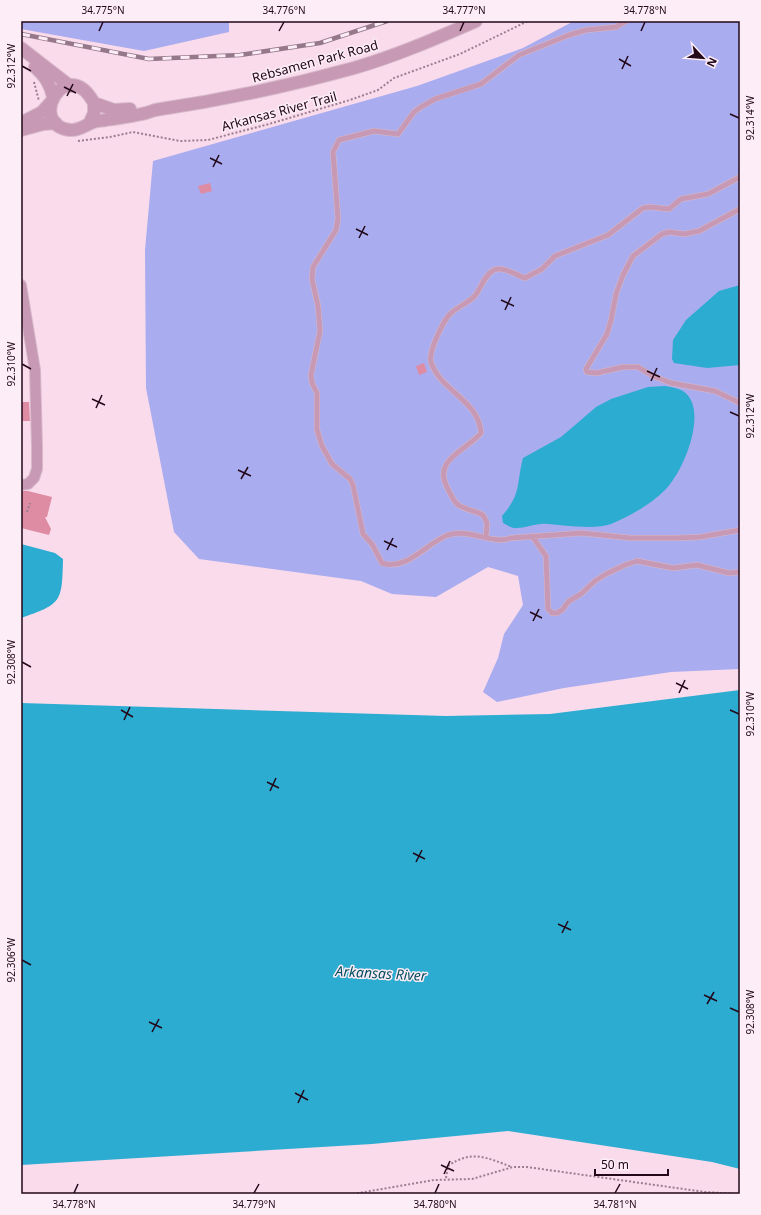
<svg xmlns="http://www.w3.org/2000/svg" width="761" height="1215" font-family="'Noto Sans',sans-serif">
<rect width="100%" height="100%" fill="#f9dbec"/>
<path fill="#a9acee" d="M21,21H229V32L144,51L21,29Z
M574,21H740V669L671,672L564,688L497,702L483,692L498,658L504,634L523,605L518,576L488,567L436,597L392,594L361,581L199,559L174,532L146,388L145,250L153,161L417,86L523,48Z"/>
<path fill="#2cacd1" d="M740,285V365L707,368L674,363L672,359L673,340L686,320L719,291Z
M665,386C671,387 677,388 683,391C710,409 683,473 665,490C650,505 630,516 611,524C595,530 564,525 547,524C536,523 528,528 517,528C513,529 507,525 503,523L502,516C522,493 516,485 523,458L561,437L596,407L611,399L648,387Z
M21,544L55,553L63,559C62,602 62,604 21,618Z
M740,690V1169L712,1162L508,1131L372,1144L21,1165V703L446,716L550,714Z"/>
<path fill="#dd8ca3" d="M210,183L212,191L201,194L198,186Z
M424,363L427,372L419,375L416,366Z
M21,402H29L30,421H21Z
M21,491H28L52,497L47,517H45L51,529L49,535L21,528Z"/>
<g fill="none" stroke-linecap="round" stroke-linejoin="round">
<g stroke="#d7b9ca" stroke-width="6">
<path id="service" d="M626,21L616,27L586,30L569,35L519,55L481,84L435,99L421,107L414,112L398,134L374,131L339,140L333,152L338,219L336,230L313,267L312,279L318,306L320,331L311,375L312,383L317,393V430L322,446L332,464L350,479L353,485L363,534L372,544L382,563C408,571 426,543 448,535C471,528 491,545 511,538L582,533L631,538H677L700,537L740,530
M740,209L699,231L684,234L669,232L662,234L633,256L623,275L616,294L611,320L607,334L586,369L587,372L597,373L623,367H638L653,376L671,383L715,391L740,403
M486,536L487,523L483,515C475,510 464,510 457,504C452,499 449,491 446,485C434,459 468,449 481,433C479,400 440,391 431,362C428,352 444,319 451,313C458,307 467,303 474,297C481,289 484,275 494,270C503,266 516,275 525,278L542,269L555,256L608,235L643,208L650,207L669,209L681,199L708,194L740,177
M532,536L546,556L548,609L552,613H557L562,610L569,601L581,594L595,581L606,574L625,565L637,561L673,568L697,565L729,573L740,572"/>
</g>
<g stroke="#d7b9ca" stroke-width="12">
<path id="minor" d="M21,285L35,370L37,447V469L34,478L28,484L21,485"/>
</g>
<g stroke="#d7b9ca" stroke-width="14">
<path id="tertiary" d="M21,48L70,86
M35,67C45,76 50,84 53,97
M94,103L114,110L130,109
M90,122L94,113V103C66,52 26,125 70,130C81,131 88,122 98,121C117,118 137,117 155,110C222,100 289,86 354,68C396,56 437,38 476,21
M21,123L42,112L51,102
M21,130L43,124L56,123"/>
</g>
<path stroke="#9a7e8f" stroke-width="2" stroke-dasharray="2 2" stroke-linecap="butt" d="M34,82L39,101
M78,141L110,137L133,132L180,141L208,140L269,124L350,100L378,90L394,78L460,54L528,21
M27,512L30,503
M446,1178L448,1166C472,1149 487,1158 512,1167
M353,1194L434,1180L472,1179L513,1167H527L705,1192L740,1194"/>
<use href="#service" stroke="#c799b5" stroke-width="5"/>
<use href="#minor" stroke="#c799b5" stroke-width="10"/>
<use href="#tertiary" stroke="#c799b5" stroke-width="12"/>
<g stroke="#95798a" stroke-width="4.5">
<path id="rail" d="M21,34L149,59L240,55L320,43L387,21"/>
</g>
<use href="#rail" stroke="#fcedf6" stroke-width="3" stroke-dasharray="9" stroke-linecap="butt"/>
</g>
<path fill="none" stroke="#220819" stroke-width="1.5" d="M99,31L103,22M279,31L284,22M460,31L464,22M641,31L645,22M619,59L631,66M22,66L31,71M622,69L628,56M64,87L76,93M67,96L73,84M730,114L739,118M210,158L222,164M213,167L219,155M356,229L368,235M359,238L365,226M501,300L514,306M505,310L511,297M22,364L31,369M647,371L660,377M651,381L657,368M92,399L105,405M96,408L102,395M730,412L739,416M238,470L251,476M241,479L248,467M384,541L397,547M387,550L393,538M530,612L542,618M533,621L539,609M22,662L31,667M676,683L688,689M679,693L685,680M121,710L133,717M730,710L739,714M124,720L130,707M267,782L279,788M270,791L276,778M413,853L425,859M416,862L422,850M558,924L571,930M562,933L568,921M22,960L31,965M704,995L717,1001M707,1004L714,992M730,1008L739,1012M149,1022L162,1028M152,1032L159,1019M295,1093L308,1100M298,1103L304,1090M441,1165L454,1171M444,1174L450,1161M74,1193L78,1184M254,1193L259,1184M435,1193L439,1184M615,1193L620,1184"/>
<g text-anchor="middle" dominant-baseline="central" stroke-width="3" stroke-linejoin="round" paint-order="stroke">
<g font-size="13" fill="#220819" stroke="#fcedf6">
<text transform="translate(315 61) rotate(-15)">Rebsamen Park Road</text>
<text transform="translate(279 111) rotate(-15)">Arkansas River Trail</text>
</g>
<g font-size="14" font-style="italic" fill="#044e61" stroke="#fcedf6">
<text transform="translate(381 973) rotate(3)">Arkansas River</text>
</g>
</g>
<rect width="761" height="1215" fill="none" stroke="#fcedf6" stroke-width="44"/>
<g transform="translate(703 58) rotate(116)" stroke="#fcedf6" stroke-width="3" paint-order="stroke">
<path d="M0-3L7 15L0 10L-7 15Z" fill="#220819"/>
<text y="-6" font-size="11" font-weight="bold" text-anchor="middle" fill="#220819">N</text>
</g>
<path d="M595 1169v6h73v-6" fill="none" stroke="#220819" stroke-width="2"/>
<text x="601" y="1169" font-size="12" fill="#220819" stroke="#fcedf6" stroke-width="3" paint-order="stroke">50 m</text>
<rect x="22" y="22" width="717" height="1171" fill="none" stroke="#220819" stroke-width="1.5"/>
<g font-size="10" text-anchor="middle" fill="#220819">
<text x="103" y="14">34.775°N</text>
<text x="284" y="14">34.776°N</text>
<text x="464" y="14">34.777°N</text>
<text x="645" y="14">34.778°N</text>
<text transform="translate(11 66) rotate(-90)" y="4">92.312°W</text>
<text transform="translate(750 118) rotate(-90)" y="4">92.314°W</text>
<text transform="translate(11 364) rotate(-90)" y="4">92.310°W</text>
<text transform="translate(750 416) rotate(-90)" y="4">92.312°W</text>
<text transform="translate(11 662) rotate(-90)" y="4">92.308°W</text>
<text transform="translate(750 714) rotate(-90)" y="4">92.310°W</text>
<text transform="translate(11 960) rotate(-90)" y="4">92.306°W</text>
<text transform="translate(750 1012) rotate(-90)" y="4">92.308°W</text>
<text x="74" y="1208">34.778°N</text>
<text x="254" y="1208">34.779°N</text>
<text x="435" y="1208">34.780°N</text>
<text x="615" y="1208">34.781°N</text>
</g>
</svg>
